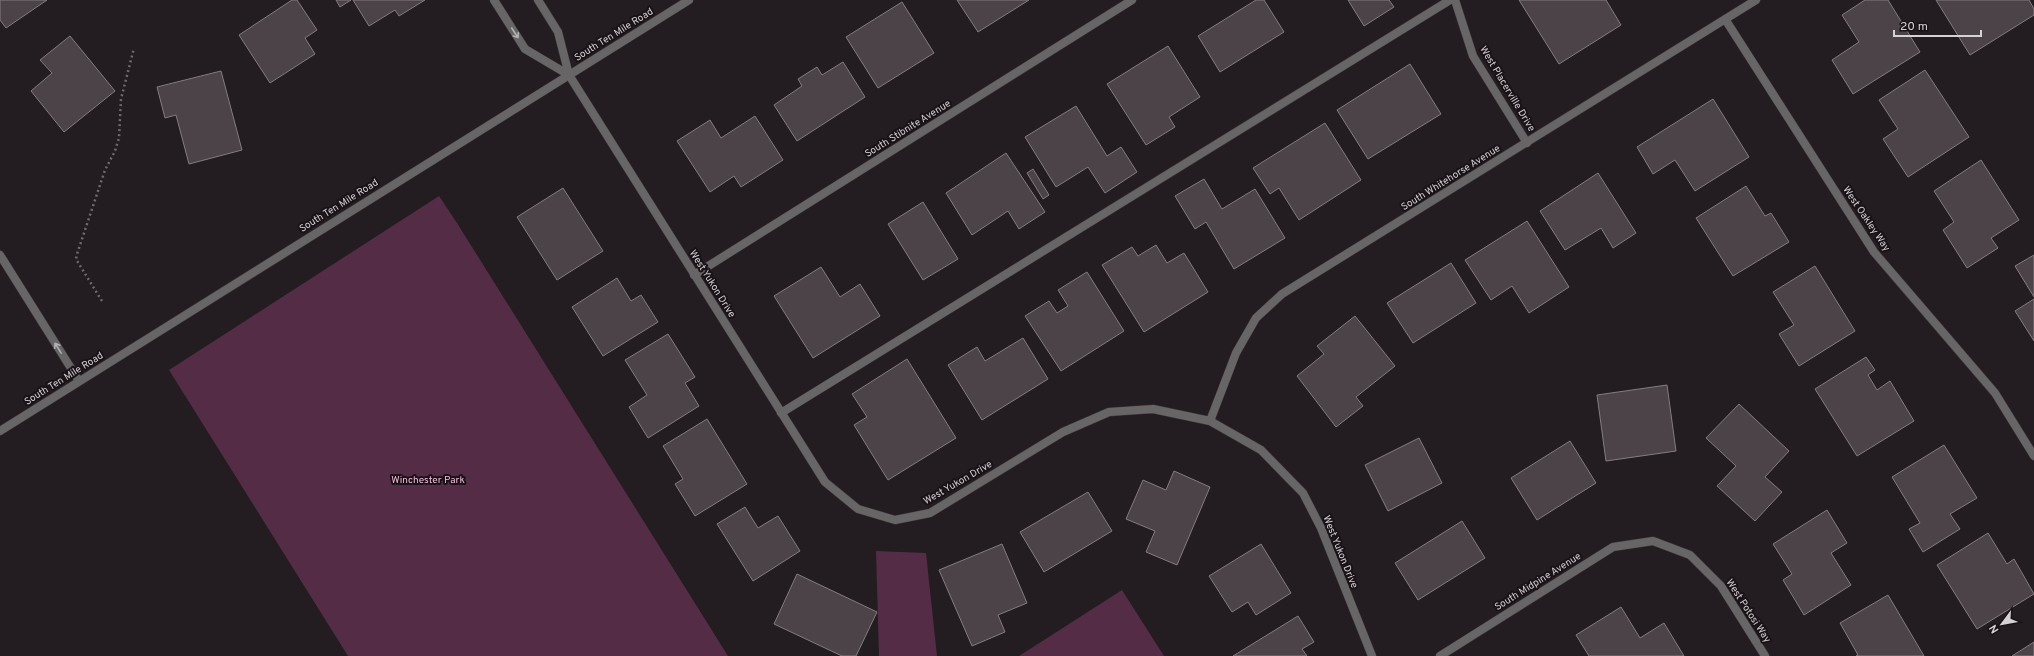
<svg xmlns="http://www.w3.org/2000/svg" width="2034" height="656" font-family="Overpass,sans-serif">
<rect width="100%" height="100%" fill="#231c20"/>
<path fill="#552c46" d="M439,196L457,223L728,656H348L169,370Z
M876,551L926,553L937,656H879Z
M1122,590L1164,656H1019Z"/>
<path fill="#4b4347" stroke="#857c81" d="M0,0H47L6,28L0,20Z
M292,0H297L317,30L305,38L315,54L270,83L239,35Z
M336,0H351L340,7Z
M353,0H425L399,16L395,10L369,26Z
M957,0H1029L978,32Z
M1256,0H1264L1284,32L1220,72L1198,36Z
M1348,0H1389L1394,7L1364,26Z
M1519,0H1606L1621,25L1559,64Z
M1865,0H1888L1920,52L1853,94L1832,60L1859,42L1842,15Z
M1936,0H2029L2034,9V15L1970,55Z
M902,2L934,53L878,88L846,37Z
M70,36L115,91L64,132L31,91L52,73L40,60Z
M1168,46L1200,97L1169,117L1175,127L1146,145L1107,84Z
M843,62L865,97L797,141L774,105L802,86L798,79L817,67L822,75Z
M1410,64L1441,114L1368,159L1337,110Z
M1925,70L1969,137L1908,177L1883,139L1898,129L1879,100Z
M221,71L242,150L189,164L176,115L165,118L157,87Z
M1713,99L1749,157L1695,191L1675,160L1653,174L1637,147Z
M1076,106L1107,156L1121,147L1137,172L1105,193L1088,167L1056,187L1025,137Z
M755,116L783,160L741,187L734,176L710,192L677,141L710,120L721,138Z
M1325,123L1361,180L1299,220L1279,188L1270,194L1253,168Z
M1006,153L1045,212L1019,229L1008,211L972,235L946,193Z
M1981,160L2019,220L1991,238L1998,248L1967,268L1943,230L1954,222L1934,191Z
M1033,169L1049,195L1043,199L1027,173Z
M1598,173L1636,233L1613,248L1601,228L1565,250L1540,211Z
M1204,179L1222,209L1255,189L1285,238L1234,269L1206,222L1195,229L1175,196Z
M1746,186L1765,216L1771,213L1789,242L1733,276L1696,218Z
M563,188L603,251L557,280L517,217Z
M923,202L958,259L923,280L888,224Z
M1527,221L1569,287L1529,313L1512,286L1491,300L1465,260Z
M1156,245L1167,263L1184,253L1208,292L1144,332L1102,265L1132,247L1138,256Z
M2034,255V297L2015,266Z
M1451,263L1476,303L1413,343L1387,303Z
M1815,266L1855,331L1799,366L1779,334L1794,325L1773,292Z
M821,267L840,297L860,284L880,316L813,358L774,296Z
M1087,272L1124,331L1061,371L1025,316L1049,301L1057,313L1068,306L1058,290Z
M617,278L631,301L641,295L658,322L603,356L572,307Z
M2034,299V341L2015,311Z
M1355,316L1395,366L1356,397L1363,406L1336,427L1297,376L1324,354L1317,346Z
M668,334L695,377L685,383L699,406L648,438L629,407L647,395L625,360Z
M1023,338L1048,379L982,420L948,365L977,347L985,361Z
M1866,357L1875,370L1868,375L1877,390L1890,381L1914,421L1857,456L1815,389Z
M907,359L956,438L888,480L854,425L867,417L852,394Z
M1667,385L1676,451L1606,461L1597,395Z
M1739,404L1789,451L1765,477L1782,492L1755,521L1717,486L1736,466L1706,438Z
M707,419L747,484L695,516L675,484L683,479L663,446Z
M1419,438L1442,483L1388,511L1365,465Z
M1570,441L1596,483L1537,520L1511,478Z
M1944,445L1977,498L1950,514L1960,529L1923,552L1909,529L1920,523L1892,477Z
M1174,471L1210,487L1177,565L1146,552L1155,531L1126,519L1143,480L1166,490Z
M1088,492L1112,531L1044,572L1020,532Z
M745,507L758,528L778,516L800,551L753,581L717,524Z
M1827,510L1847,543L1831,553L1851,585L1804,615L1783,580L1792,574L1773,544Z
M1462,521L1485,558L1418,600L1395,563Z
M1988,533L2007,564L2014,559L2034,594L1977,629L1937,565Z
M1002,544L1027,603L998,615L1005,632L972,646L939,570Z
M1261,544L1291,593L1256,615L1248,602L1232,612L1209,576Z
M797,574L877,612L856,656H842L774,624Z
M1888,595L1924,656H1856L1858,655L1840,623Z
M1621,607L1640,638L1664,623L1684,656H1589L1576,635Z
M1298,616L1314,642L1302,649L1307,656H1233Z
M2034,642V656H2012Z"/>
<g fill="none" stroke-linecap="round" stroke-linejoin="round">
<g stroke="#40393d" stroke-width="9">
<path id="service" d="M0,255L79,381
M781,413L1450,0"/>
</g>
<g stroke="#40393d" stroke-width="9">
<path id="minor" d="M494,0L525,49L569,75L558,32L538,0
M1455,0L1473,56L1527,143
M1725,19L1874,252L1995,393L2034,456
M569,75L825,482L858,509L895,520L930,513L1063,432L1109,412L1153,409L1210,421L1261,450L1303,493L1321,528L1372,656
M694,275L1132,0
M1210,421L1236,353L1256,318L1282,294L1756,0
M1440,656L1613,547L1653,541L1690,555L1721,586L1765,656"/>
</g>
<g stroke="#40393d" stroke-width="9">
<path id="tertiary" d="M0,431L689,0"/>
</g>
<path stroke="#6f696c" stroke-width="2.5" stroke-dasharray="2 3" stroke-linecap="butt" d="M102,301L76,259L77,254L105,170L115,151L119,138L121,99L134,48"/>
<use href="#service" stroke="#686567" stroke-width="8"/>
<use href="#minor" stroke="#686567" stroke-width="8"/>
<use href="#tertiary" stroke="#686567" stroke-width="8"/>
</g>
<defs><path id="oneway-shaft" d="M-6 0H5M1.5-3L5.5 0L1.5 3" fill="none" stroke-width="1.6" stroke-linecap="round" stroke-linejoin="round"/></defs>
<g stroke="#b5b1b3">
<use href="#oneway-shaft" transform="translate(515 33) rotate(57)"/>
<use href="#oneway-shaft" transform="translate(58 348) rotate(-122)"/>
</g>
<g text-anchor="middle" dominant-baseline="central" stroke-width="4" stroke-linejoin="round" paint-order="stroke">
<g font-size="10" fill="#d6d1d4" stroke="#191317">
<text transform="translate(614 35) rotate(-32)">South Ten Mile Road</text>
<text transform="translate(1507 89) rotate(59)">West Placerville Drive</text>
<text transform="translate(908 129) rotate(-32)">South Stibnite Avenue</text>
<text transform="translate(1451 178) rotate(-32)">South Whitehorse Avenue</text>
<text transform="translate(339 206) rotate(-32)">South Ten Mile Road</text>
<text transform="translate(1866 219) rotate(56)">West Oakley Way</text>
<text transform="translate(712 284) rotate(58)">West Yukon Drive</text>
<text transform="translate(64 379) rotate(-32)">South Ten Mile Road</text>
<text transform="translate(958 483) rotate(-30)">West Yukon Drive</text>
<text transform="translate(1340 552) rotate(68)">West Yukon Drive</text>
<text transform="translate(1538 582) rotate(-32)">South Midpine Avenue</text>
<text transform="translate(1748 611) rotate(57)">West Potosi Way</text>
</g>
<g font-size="10" fill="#f6bbde" stroke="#191317">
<text x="428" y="480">Winchester Park</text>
</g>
</g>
<g transform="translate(2002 624) rotate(238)" stroke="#191317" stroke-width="3" paint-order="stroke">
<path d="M0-3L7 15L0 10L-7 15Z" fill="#d6d1d4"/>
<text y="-6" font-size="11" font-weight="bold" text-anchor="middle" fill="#d6d1d4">N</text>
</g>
<path d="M1894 30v6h87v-6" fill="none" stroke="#d6d1d4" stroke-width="2"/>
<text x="1900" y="30" font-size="12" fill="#d6d1d4" stroke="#191317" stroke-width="3" paint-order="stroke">20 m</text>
</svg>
